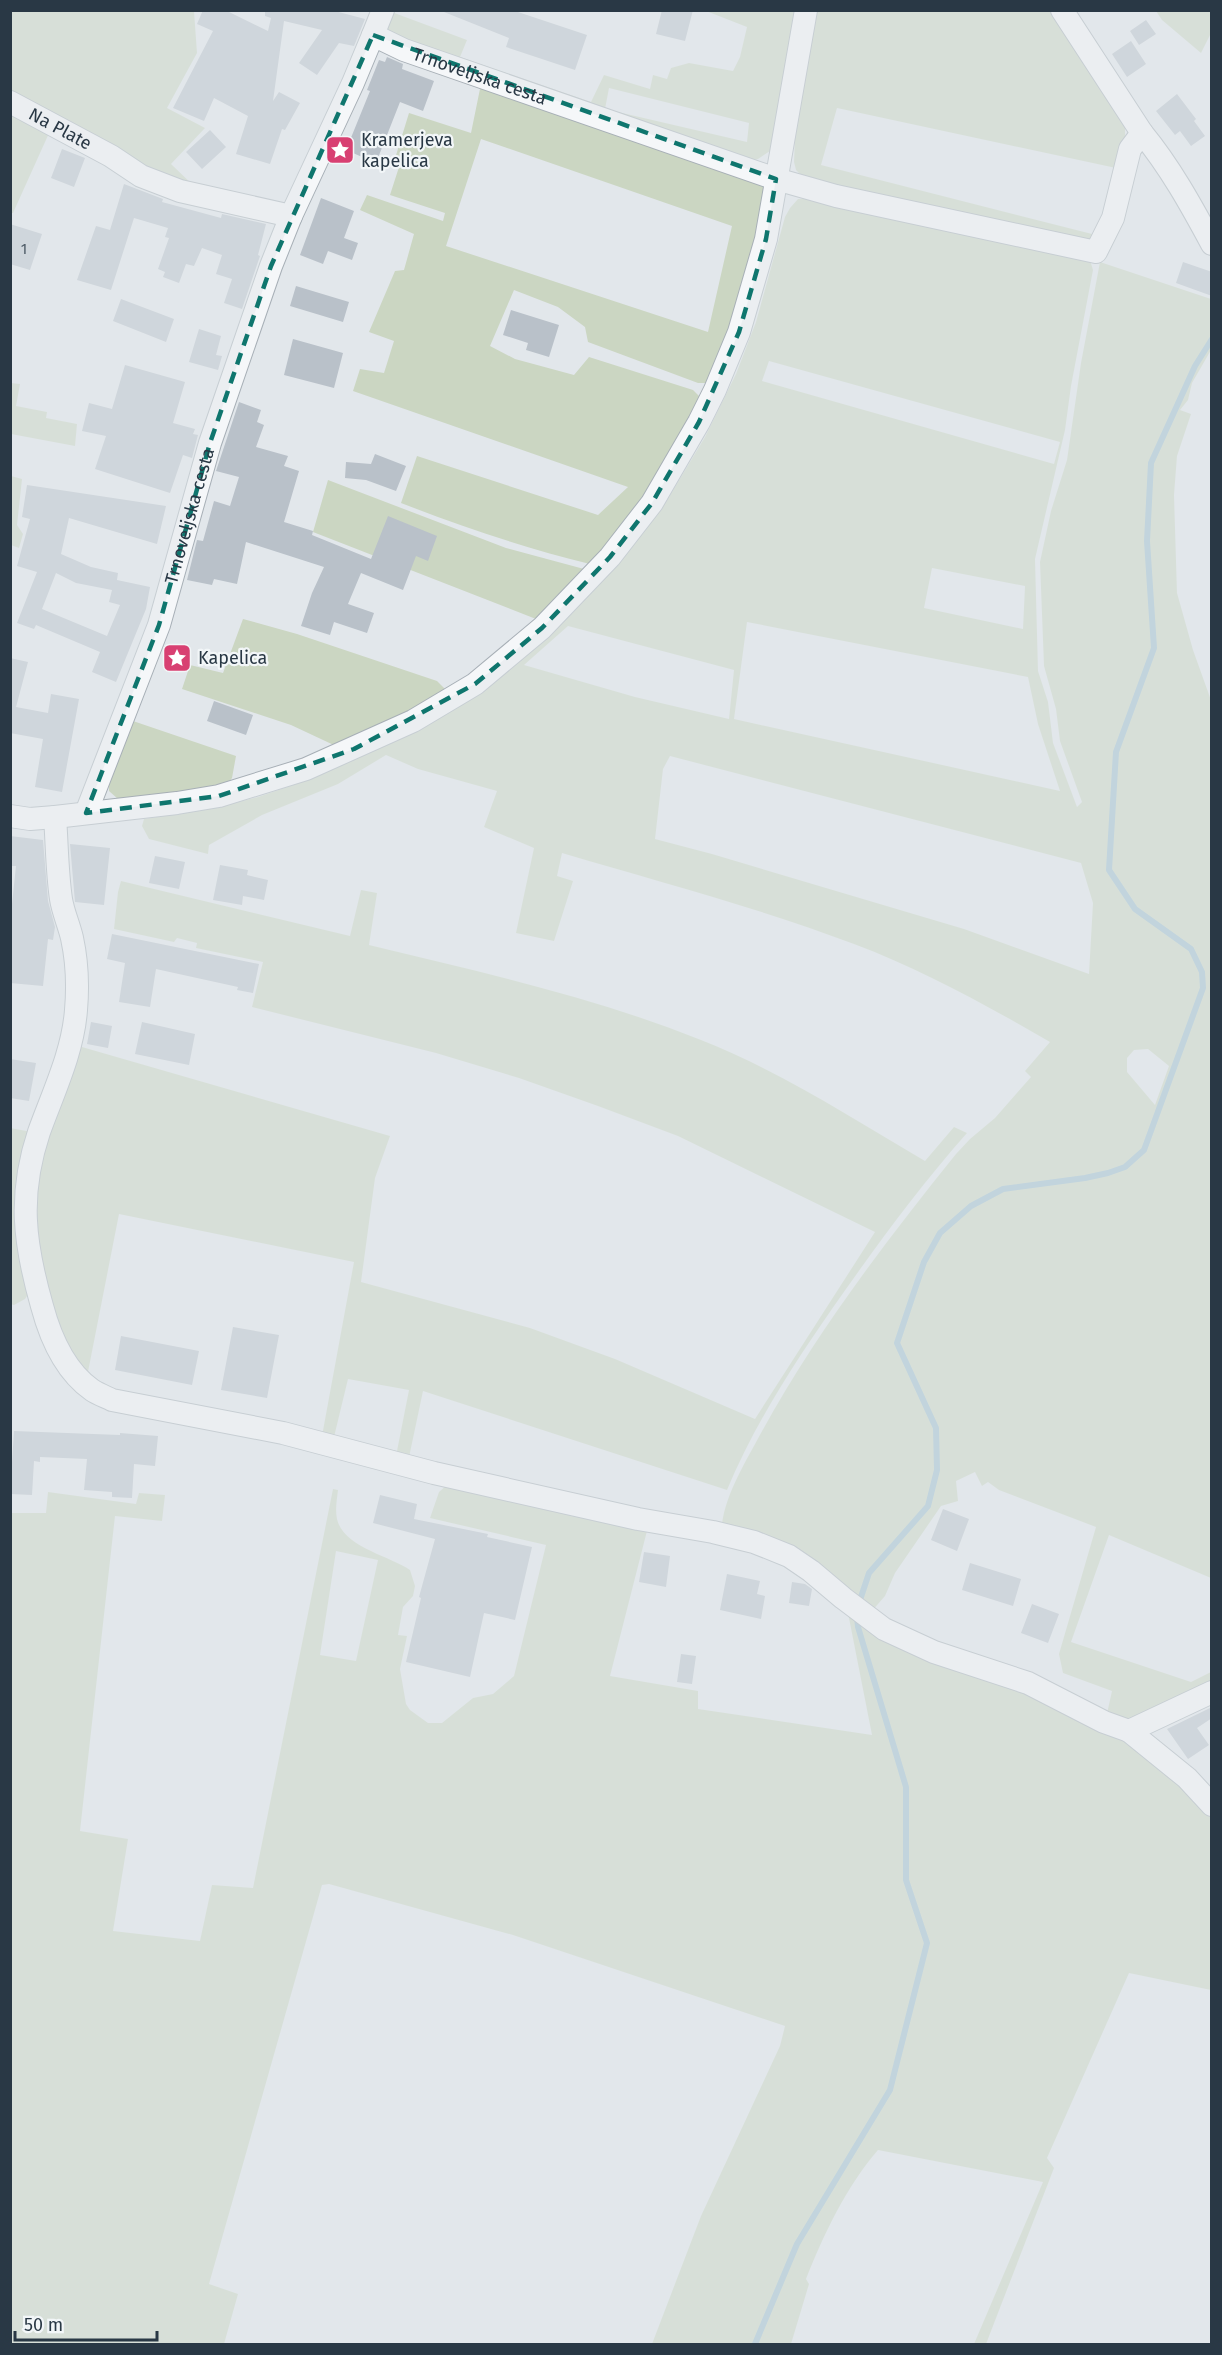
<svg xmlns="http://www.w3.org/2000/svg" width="1222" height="2355" font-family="'Fira Sans',sans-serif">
<rect width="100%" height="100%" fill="#e2e7eb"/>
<path fill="#cbd6c2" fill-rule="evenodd" d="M10,11H194L197,53L167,108L205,128L171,164L195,187H181L11,96Z
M389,11L467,40L460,57L591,102L604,75L650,89L653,75L667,79L671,68L689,63L733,71L740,57L747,27L706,11H797L770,151L758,159L749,161L398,42L382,28ZM609,88L749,123L747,142L605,109Z
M817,11H1056L1125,120V141L1116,168L837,108L821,165L1096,235L1091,240L1078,243L802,176L796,170L794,162L795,138Z
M1156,11H1211V33L1201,53L1162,20Z
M481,84L764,186L757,234L740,304L707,383H698L588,342L585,327L558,307L514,290L490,346L515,359L574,375L589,357L693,390L701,398L631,516L590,564C525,548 463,527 401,503L417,456L598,515L628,487L353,391L360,369L384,373L394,341L369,332L395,271L404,270L414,234L360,210L367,195L443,221L445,213L390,195L399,167L393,165L409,113L471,133ZM481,139L732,226L708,332L446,246Z
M10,107L50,131L13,213H10Z
M817,198L1090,260L1093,270L1071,386L1065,430L1035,559L1038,671L1048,702L1053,743L1077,807L1082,802L1060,741L1056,709L1044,666L1040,562L1051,511L1067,460L1081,363L1100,262L1211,299V350L1192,383L1188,400L1180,410L1191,414L1177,456L1174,495L1177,593L1193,650L1212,703L1211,1578L1109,1535L1071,1642L1191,1682L1211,1672V1688L1139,1719L1106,1718L1112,1691L1063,1673L1059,1654L1096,1527L999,1490L988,1482L982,1486L975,1472L956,1481L958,1501L941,1506L895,1573L885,1596L871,1612L722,1524C726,1493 746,1461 761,1433C816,1333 885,1242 956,1154L970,1139L995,1118L1031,1077L1025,1071L1050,1042C986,1005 923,970 854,944C759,908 660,882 562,853L557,876L573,881L554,941L516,933L534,848L484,827L497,791L418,769L386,755L338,784L262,815L209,845L208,854L149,839L142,826L144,819L219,807L258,797L308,780L373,750L626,553L666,502L705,437L736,374L756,322L785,217L790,208L798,199ZM769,361L1060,442L1054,464L762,381ZM932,568L1025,586L1023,629L924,608ZM747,622L1028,677L1038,724L1060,791L734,719ZM568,626L734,670L729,719L635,697L524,665ZM670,756L1081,863L1093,903L1089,974L964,929L712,854L655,839L663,769ZM1148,1049L1169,1066L1155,1105L1127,1072V1058L1134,1050Z
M11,383L20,384L16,406L47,412L46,418L77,424L75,446L11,434Z
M11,476L22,479L17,525L23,534L19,548L11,545Z
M328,480L506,548L584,569L536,619L313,532Z
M243,619L297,634L437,681L445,689L392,721L338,747L291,725L182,689L190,665L223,673Z
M133,721L236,756L232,778L229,782L175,794L118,799L109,791V782Z
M121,881L350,936L361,890L377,893L369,945C481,972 594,997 701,1040C780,1071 852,1118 925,1161L954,1127L967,1133C922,1184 885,1234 846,1289C801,1353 757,1418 727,1490L423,1391L408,1462L322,1436L354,1262L119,1214L87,1377L73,1359L42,1287L33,1181L75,1045L390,1136L375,1178L361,1282L530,1328L615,1359L755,1419L875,1232L678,1136L598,1106L519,1078L436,1053L252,1007L263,962L196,948L197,943L177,938L174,942L114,929L118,892ZM348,1379L409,1390L397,1451L334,1437Z
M10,1128L32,1132L31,1290L25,1299L14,1305L10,1304Z
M448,1484L648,1527L610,1676L698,1691V1709L872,1735L848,1613L950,1663L1133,1739L1211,1811V1990L1129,1973L1047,2158L1054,2168L986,2344H974L1043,2182L878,2150C846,2187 824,2234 806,2279L809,2284L791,2344H652L701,2216L780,2046L785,2026L513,1935L329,1884L322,1885L209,2284L238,2294L224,2344H11L10,1513H46L48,1492L136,1504L139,1493L165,1495L162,1521L115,1516L80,1831L128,1839L113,1931L200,1941L212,1885L253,1888L333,1489L338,1490C337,1499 335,1509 337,1519C343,1547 390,1556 410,1570L415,1586L413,1596L403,1607L398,1635L407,1636L400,1669L406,1704L410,1710L428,1723H442L473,1698L493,1694L514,1676L546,1545L430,1518L439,1492ZM336,1551L378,1560L356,1661L320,1655Z"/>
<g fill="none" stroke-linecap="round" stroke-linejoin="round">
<path stroke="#9bbdcd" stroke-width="6" d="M859,1603L869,1573L928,1506L937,1470L936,1428L897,1343L924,1262L940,1233L971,1206L1003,1189L1085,1178L1108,1173L1125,1167L1144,1150L1203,988L1202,972L1191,949L1135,909L1109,870L1116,752L1154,648L1147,541L1151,463L1195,366L1212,339
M755,2344L797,2244L890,2090L927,1943L906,1880V1787L858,1627L857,1616"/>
</g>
<path fill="#b9c1c9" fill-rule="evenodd" d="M203,10H225L268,31L271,18L265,16V10H331L365,19L354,46L339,43L317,75L299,63L322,30L284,21L273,101L279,92L300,103L285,130L282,129L270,164L236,154L248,116L214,98L204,121L173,108L213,31L197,24Z
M439,10H512L587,35L575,70L506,47L509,38Z
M662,10H693L685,41L656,34Z
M1146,20L1156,34L1139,45L1130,31Z
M1131,41L1146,64L1127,77L1112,54Z
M387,57L403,64L402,69L434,81L423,111L400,102L376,163L346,150L370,91L367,90L379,60L385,62Z
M1177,94L1196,119L1194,121L1205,136L1191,146L1180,131L1175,135L1156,111Z
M210,130L226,147L202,169L186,152Z
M62,149L85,158L74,187L51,178Z
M124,184L163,199L162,202L221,218L222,214L266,224L258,255L260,256L242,309L224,303L232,279L216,274L222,255L202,248L194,266L186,264L179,283L163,277L165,272L158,269L169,238L165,237L168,228L134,218L111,290L77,280L96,226L110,230Z
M321,198L354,211L344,238L358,243L352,260L328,251L323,264L300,255Z
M10,224L42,234L30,270L10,264Z
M1183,262L1212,272V296L1176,283Z
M296,286L349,302L343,322L290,306Z
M121,299L174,319L166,342L113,321Z
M511,310L559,325L549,357L526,350L528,343L503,335Z
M199,329L221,336L216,355L222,356L218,370L189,362Z
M293,339L343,353L334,388L284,375Z
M125,365L185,382L173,423L195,429L193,434L198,435L192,458L183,455L170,493L95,469L106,436L82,431L89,403L112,409Z
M239,402L261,410L257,422L264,425L256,447L288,456L284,466L299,471L284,522L313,531L312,535L371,559L388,516L437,536L428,561L416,556L403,590L361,573L348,604L374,613L367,633L334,622L330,635L301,626L312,593L324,567L246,542L237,584L214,579L212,585L187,580L197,540L203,541L214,501L230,506L239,477L216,471Z
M375,454L406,466L396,491L366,480L345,478L346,462L371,464Z
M27,485L166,506L157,544L69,518L61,554L91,567L118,573L117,580L150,587L146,609L116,682L92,672L100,652L36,625L34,629L17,623L37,572L17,566L30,519L22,517ZM56,573L76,583L112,590L109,602L120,605L107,636L42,609Z
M10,658L28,662L16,707L48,713L51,694L79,699L62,792L35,787L43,739L10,733Z
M214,701L253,715L246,735L207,721Z
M10,836L43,840L48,901L55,927L53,940L48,939L43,986L10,983V923L16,866H10Z
M70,844L110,848L104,905L75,902Z
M155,856L185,862L179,889L149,883Z
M220,865L248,870L247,875L268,880L264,900L243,896L242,905L213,900Z
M112,934L259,964L253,993L237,990L238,987L156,969L150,1007L119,1002L125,963L107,959Z
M91,1022L112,1026L108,1048L87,1044Z
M142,1022L195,1034L189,1065L135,1054Z
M10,1059L36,1063L29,1101L10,1098Z
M233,1327L279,1335L267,1398L221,1390Z
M121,1336L199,1351L192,1385L115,1370Z
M14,1431L120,1435V1433L158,1436L155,1466L134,1464L132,1498L112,1497V1492L84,1490L87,1459L40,1457V1462L34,1461L32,1495L10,1494Z
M380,1495L417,1504L414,1519L488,1534L487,1537L532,1547L515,1620L484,1613L470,1677L406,1662L421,1598L419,1597L435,1539L373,1523Z
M943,1509L969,1519L957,1551L931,1540Z
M644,1552L670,1556L666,1587L639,1582Z
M970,1563L1021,1579L1013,1606L962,1590Z
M727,1574L760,1581L757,1594L765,1596L761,1619L720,1610Z
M792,1582L805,1584L812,1589L809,1606L789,1603Z
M1032,1604L1059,1614L1048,1643L1021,1633Z
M681,1654L696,1656L692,1684L677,1682Z
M1212,1707V1718L1197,1728L1209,1745L1188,1759L1167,1729Z"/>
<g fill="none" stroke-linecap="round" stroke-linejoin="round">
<g stroke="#a7afb6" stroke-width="24">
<g id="minor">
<path d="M1062,10L1142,133"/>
<path d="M373,35L383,10"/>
<path id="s1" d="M10,102L111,156L141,176L180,191L291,216"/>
<path id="s2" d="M86,813L159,625L210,443L271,266L291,216L353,83L373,35L404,50L776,179L836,196L1096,252L1113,218L1130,149L1142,133C1170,167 1191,205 1212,244"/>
<path d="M10,816L30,819L55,817L177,803L219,796L306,769L413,721L475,684L542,628L610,557L652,503L699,422L715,390L739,332L766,239L806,10"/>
<path d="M55,817C57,844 57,872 61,899C63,912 69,925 72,938C77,961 78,987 76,1010C73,1052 53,1093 39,1132C18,1195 24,1243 42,1306C50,1336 65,1371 92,1390C98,1394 106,1397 112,1400L283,1433L434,1473L638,1519L713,1532L754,1542L789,1556L811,1571L843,1598L884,1629L934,1652L1028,1683L1104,1722L1129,1731L1187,1778L1212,1805"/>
<path d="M1129,1731L1212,1692"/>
</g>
</g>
<use href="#minor" stroke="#f5f7f9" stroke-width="22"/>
</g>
<path d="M0 0H1222V2355H0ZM373,35L776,179L766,239L739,332L699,422L652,503L610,557L542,628L475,684L354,749L219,796L86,813L159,625L210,443L271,266Z" fill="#e2e7eb" fill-opacity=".55" fill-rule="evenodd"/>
<path fill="none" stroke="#0f766e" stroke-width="4.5" stroke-dasharray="12 8" stroke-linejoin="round" d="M373,35L776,179L766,239L739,332L699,422L652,503L610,557L542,628L475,684L354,749L219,796L86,813L159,625L210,443L271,266Z"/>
<defs>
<g id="sight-square" transform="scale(1.5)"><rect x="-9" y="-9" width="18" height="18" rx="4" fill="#d84072" stroke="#f2f6f8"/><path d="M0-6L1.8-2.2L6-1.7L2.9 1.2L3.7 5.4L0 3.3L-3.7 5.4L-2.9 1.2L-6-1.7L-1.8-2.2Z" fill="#fff"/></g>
</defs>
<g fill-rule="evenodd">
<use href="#sight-square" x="340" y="150"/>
<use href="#sight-square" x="177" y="658"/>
</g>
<g text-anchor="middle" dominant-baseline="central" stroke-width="4.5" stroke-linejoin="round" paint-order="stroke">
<g font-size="15" fill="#4d5a66">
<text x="24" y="249">1</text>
</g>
<g font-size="18" fill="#293845" stroke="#f2f6f8">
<text stroke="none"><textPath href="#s2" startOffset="945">Trnoveljska cesta</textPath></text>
<text stroke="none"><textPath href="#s1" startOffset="57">Na Plate</textPath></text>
<text stroke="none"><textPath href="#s2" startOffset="315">Trnoveljska cesta</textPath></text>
</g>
<g font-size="18" fill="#293845" stroke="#f2f6f8" text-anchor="start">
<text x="361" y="140">Kramerjeva<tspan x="361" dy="21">kapelica</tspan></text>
<text x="198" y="658">Kapelica</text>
</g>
</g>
<rect width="1222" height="2355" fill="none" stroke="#293845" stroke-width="24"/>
<path d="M15 2331v9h142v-9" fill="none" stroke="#293845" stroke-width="3"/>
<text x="24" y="2331" font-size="18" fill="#293845" stroke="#f2f6f8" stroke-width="4.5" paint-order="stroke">50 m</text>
</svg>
